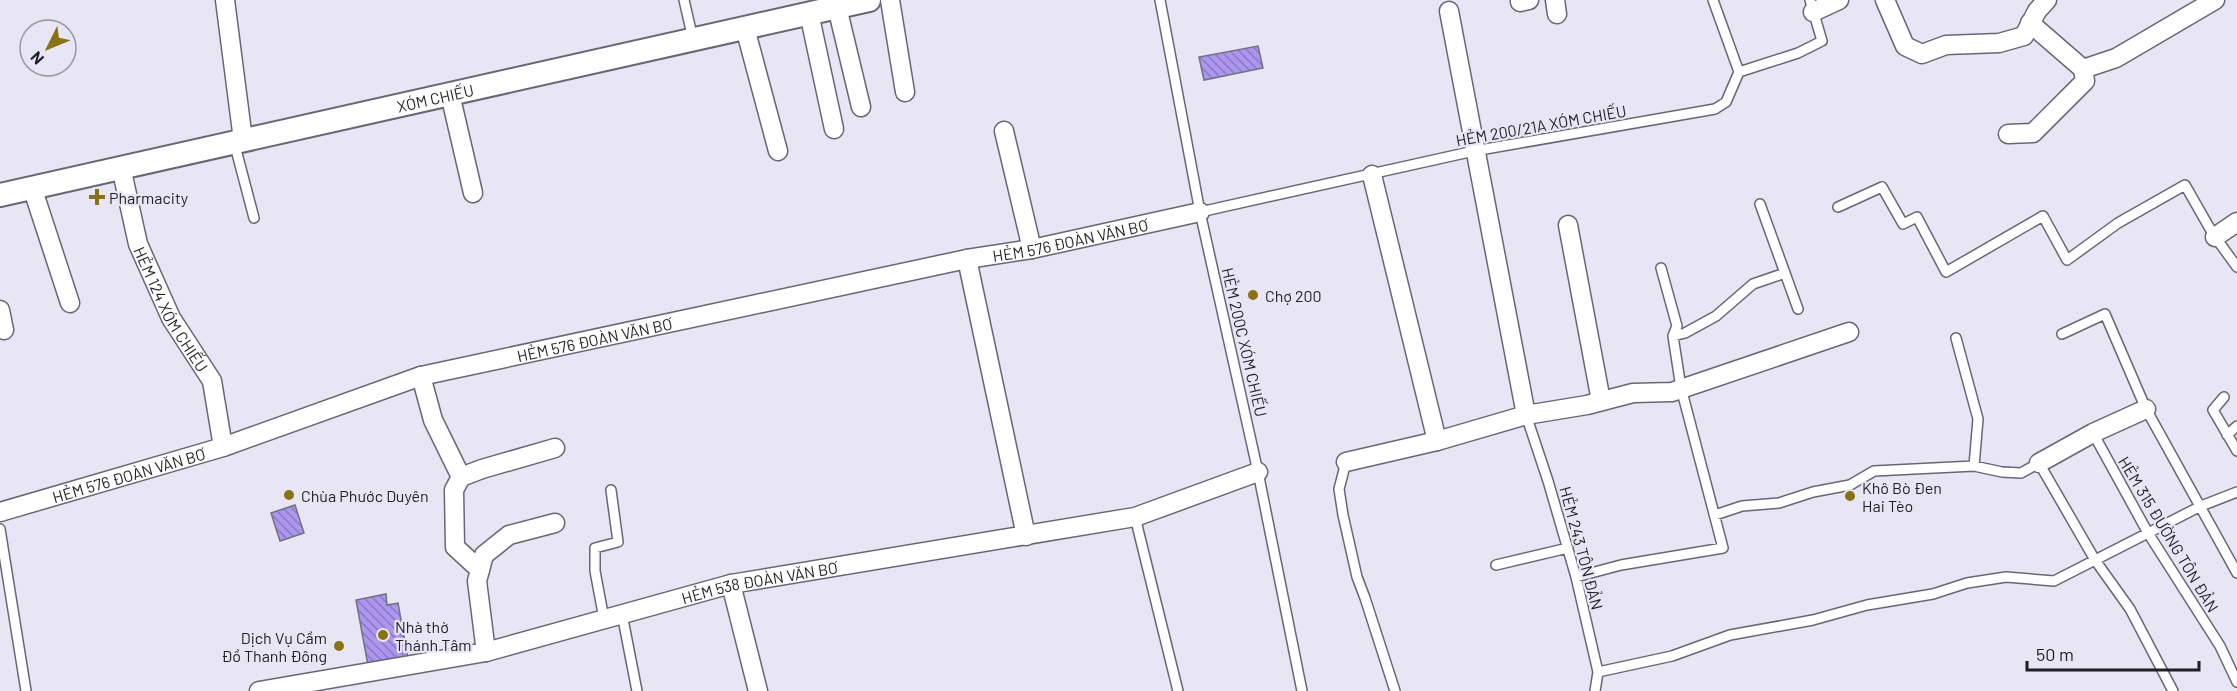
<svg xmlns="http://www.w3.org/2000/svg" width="2237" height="691" font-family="Barlow,sans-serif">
<defs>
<pattern id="building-back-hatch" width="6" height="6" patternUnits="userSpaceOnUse" patternTransform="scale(1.5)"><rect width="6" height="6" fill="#ad96ef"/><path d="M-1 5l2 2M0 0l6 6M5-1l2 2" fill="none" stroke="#8c7ac1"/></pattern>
</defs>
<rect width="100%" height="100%" fill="#e8e5f5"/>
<path fill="url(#building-back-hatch)" stroke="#73707e" stroke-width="1.5" d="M1258,46L1263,68L1204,80L1199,57Z
M295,505L304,533L280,541L271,513Z
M386,594L387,605L398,603L409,664L369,671L356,600Z"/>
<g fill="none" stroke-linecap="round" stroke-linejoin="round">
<g stroke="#696674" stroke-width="12">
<path id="service" d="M684,0L693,39
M1160,0L1200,212L1258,472L1302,691
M1713,0L1739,72
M234,142L254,218
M1760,204L1798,309
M1838,207L1882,187L1903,224L1917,217L1946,272L2043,216L2067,260L2118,223L2185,185L2213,234L2237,267
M1200,212L1474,151L1715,109L1726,102L1739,72L1798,53L1822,41L1810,0
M2062,334L2105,314L2146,409L2237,573
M1673,336L1685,333L1716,316L1753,284L1785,273
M1956,338L1978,419L1974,466
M2224,397L2213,410L2237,451
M1526,415L1548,481L1576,577L1598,672L1595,691
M2093,433L2148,533L2220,646L2237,682
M2227,435L2237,426
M1346,462L1339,489L1343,515L1357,577L1365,598L1395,691
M1715,515L1742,506L1779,503L1813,492L1850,485L1874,471L1974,466L2002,472L2021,473L2039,463L2095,560L2130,609L2173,691
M1135,517L1178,691
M0,529L26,691
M1496,565L1568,548
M1576,577L1621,565L1723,548L1681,388L1673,336L1677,326L1661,268
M622,614L637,691
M604,619L595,571V548L618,542L611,490
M1598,672L1672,656L1730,635L1813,620L1867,605L1933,594L1967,583L2006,577L2054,581L2201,506L2237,492"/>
</g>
<g stroke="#696674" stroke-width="21">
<g id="minor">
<path d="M225,0L243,140"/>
<path d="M890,0L905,92"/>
<path d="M1555,0L1557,14"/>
<path d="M1885,0L1905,46L1922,54L1946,45L1999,43L2024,36L2037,11L2047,0"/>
<path d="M1520,2L1529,0"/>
<path d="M837,7L861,107"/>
<path d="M1449,11L1526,415"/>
<path d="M1813,12L1839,0"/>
<path d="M809,13L834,129"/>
<path d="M2030,23L2083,69L2116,58L2215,0"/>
<path d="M745,28L778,151"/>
<path d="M450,94L473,193"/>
<path d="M1004,131L1032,249"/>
<path d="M2008,134L2033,133L2085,81L2083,69"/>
<path id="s1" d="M121,167L138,244L171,318L212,381L223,447"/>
<path d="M1372,175L1437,441"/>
<path d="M32,187L70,303"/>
<path d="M1568,225L1601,401"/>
<path d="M2215,237L2237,222"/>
<path d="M967,259L1026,536"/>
<path d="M0,310L4,330"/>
<path d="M421,376L433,420L461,477L482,469L555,448"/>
<path d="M1346,462L1437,441L1526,415L1587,405L1633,393L1672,392L1849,332"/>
<path d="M2039,463L2093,433L2146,409"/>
<path d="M461,477L454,490L455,547L480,570"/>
<path id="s2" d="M0,512L223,447L421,376L967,259L1032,249L1200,212"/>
<path d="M731,584L758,691"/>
<path d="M486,652L477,581L484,555L509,535L555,523"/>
<path id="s3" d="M259,691L486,652L731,584L1135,517L1258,472"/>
</g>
</g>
<g stroke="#696674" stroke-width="26">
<g id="tertiary">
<path id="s4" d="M0,195L869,0"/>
</g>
</g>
<use href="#service" stroke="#fff" stroke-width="9"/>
<use href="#minor" stroke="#fff" stroke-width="18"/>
<use href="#tertiary" stroke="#fff" stroke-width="22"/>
</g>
<g fill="#897213" stroke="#e8e5f5" stroke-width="2">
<path d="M94 188h6v6h6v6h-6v6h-6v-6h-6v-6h6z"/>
<circle cx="1253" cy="295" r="6"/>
<circle cx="289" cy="495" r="6"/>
<circle cx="1850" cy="496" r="6"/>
<circle cx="383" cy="635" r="6"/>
<circle cx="339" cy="646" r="6"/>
</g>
<g text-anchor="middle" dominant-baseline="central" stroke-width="4.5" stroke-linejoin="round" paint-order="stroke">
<g font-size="16" fill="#201f24" stroke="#e8e5f5">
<text stroke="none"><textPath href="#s4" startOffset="446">XÓM CHIẾU</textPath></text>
<text transform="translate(1541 125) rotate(-10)">HẺM 200/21A XÓM CHIẾU</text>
<text stroke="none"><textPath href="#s2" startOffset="1106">HẺM 576 ĐOÀN VĂN BƠ</textPath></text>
<text stroke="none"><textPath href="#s1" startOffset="152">HẺM 124 XÓM CHIẾU</textPath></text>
<text stroke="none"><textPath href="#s2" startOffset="620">HẺM 576 ĐOÀN VĂN BƠ</textPath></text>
<text transform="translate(1245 342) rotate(77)">HẺM 200C XÓM CHIẾU</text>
<text stroke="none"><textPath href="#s2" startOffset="134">HẺM 576 ĐOÀN VĂN BƠ</textPath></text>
<text transform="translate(2169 534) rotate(59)">HẺM 315 ĐƯỜNG TÔN ĐẢN</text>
<text transform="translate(1582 548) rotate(75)">HẺM 243 TÔN ĐẢN</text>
<text stroke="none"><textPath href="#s3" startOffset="513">HẺM 538 ĐOÀN VĂN BƠ</textPath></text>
</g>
<g font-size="16" fill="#201f24" stroke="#e8e5f5" text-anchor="start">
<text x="109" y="197">Pharmacity</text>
<text x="1265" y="295">Chợ 200</text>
<text x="1862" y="487">Khô Bò Đen<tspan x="1862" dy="18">Hai Tèo</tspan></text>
<text x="301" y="495">Chùa Phước Duyên</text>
<text x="395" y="626">Nhà thờ<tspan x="395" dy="18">Thánh Tâm</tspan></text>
<text x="327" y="637" text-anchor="end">Dịch Vụ Cầm<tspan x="327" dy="18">Đồ Thanh Đông</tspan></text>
</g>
</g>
<g transform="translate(48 48) rotate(227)"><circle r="28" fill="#e8e5f5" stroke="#9896a1" stroke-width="1.5"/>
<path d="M0-4.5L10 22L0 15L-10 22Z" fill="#897213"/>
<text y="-9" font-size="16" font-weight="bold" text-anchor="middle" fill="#201f24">N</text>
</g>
<path d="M2027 661v9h172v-9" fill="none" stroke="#201f24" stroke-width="3"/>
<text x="2036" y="661" font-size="18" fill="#201f24" stroke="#e8e5f5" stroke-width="4.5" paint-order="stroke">50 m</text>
</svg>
